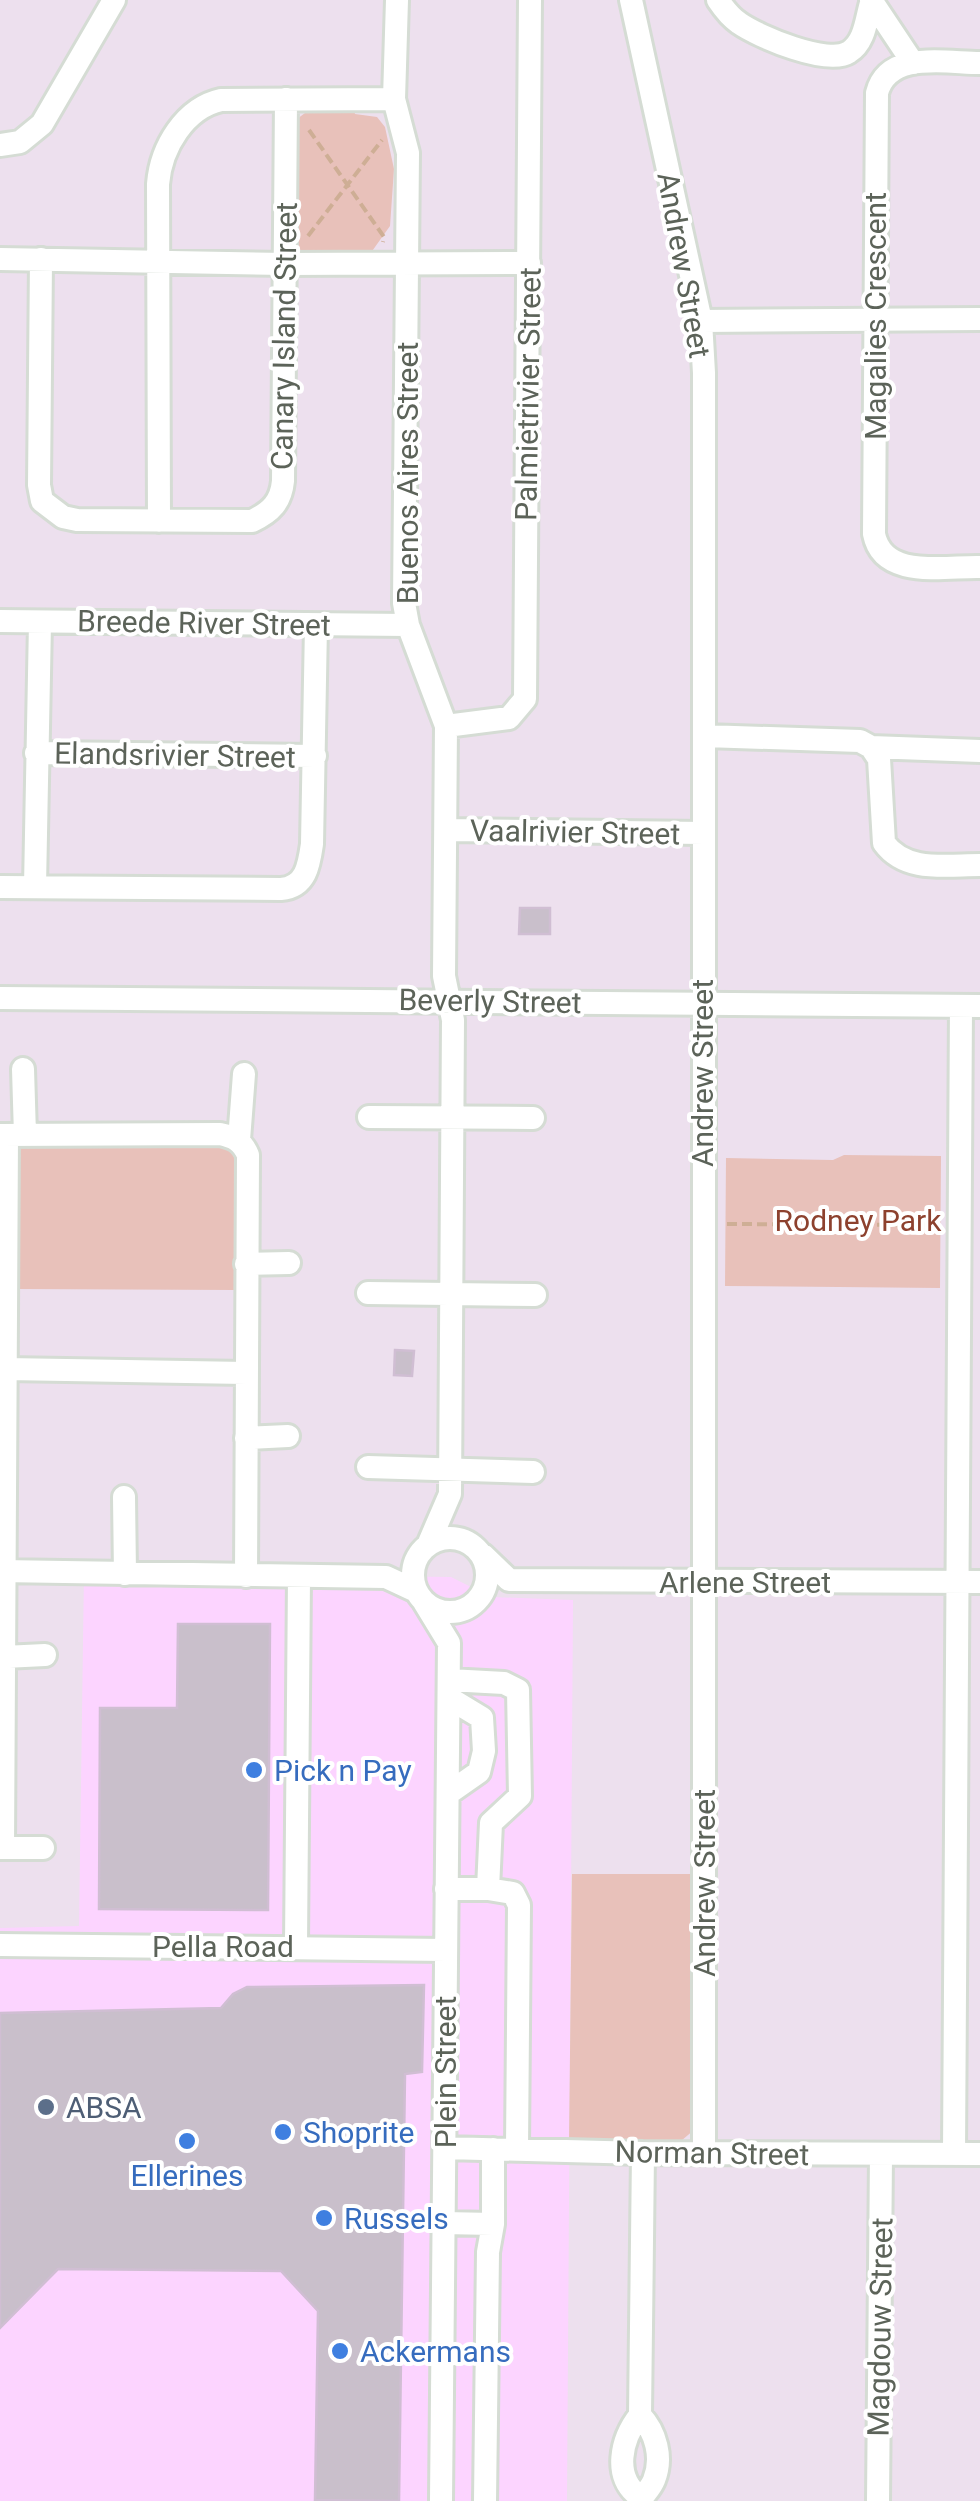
<svg xmlns="http://www.w3.org/2000/svg" width="980" height="2501" font-family="Roboto,sans-serif">
<rect width="100%" height="100%" fill="#ede0ee"/>
<path fill="#fcd4ff" d="M84,1572L451,1577L491,1597L573,1600L567,2501H0V1928L79,1926Z"/>
<path fill="#e8c1ba" d="M354,109L355,114L377,117L385,127L394,169L390,226L370,254L301,253L294,245L293,122L309,110Z
M225,1144L231,1147L237,1160L236,1290L15,1289L17,1155L21,1147Z
M844,1155L941,1156L940,1288L725,1286L726,1158L833,1160Z
M572,1874H697L695,2129L681,2141L569,2142Z"/>
<path fill="#c9bfcb" stroke="#d0bed3" stroke-width="2.5" d="M520,908H550V934H519Z
M395,1350L414,1351L412,1376L394,1375Z
M178,1624H270L268,1910L99,1909L100,1708H177Z
M424,1985L422,2072L405,2074L399,2501L315,2500L318,2311L281,2271L58,2269L0,2328V2013L221,2008L233,1994L247,1987Z"/>
<g fill="none" stroke-linecap="round" stroke-linejoin="round">
<g stroke="#d5dcd4" stroke-width="28">
<path id="minor" d="M397,0L394,99L408,153L404,603L408,625L446,726L444,976L453,1020L450,1494L428,1545
M631,0L701,321L704,373V2153
M718,0C724,9 730,17 739,23C759,37 828,66 849,52C865,42 866,20 871,3
M871,0L913,63
M980,63C946,63 888,50 877,93L874,534C883,580 945,566 980,567
M0,145L20,142L42,124L114,0
M0,259L285,264L529,263
M41,259L39,485L42,501L63,517L77,520L252,521C271,512 281,502 283,481L286,99
M701,321L980,319
M159,521L158,184C161,147 185,108 221,100L394,99
M0,621L408,625
M446,726L509,718L525,699L530,0
M705,736L860,741L871,747L879,759L884,843C906,873 946,865 980,865
M871,747L980,751
M36,753L315,756
M446,830L704,833
M0,887L281,889C306,887 309,865 312,844L316,625
M35,887L40,622
M0,998L980,1006
M23,1069L25,1135
M369,1117L533,1118
M0,1135L220,1134C234,1137 242,1141 248,1155L246,1576
M239,1140L244,1074
M246,1264L289,1263
M368,1293L535,1295
M6,1369L246,1373
M246,1438L288,1436
M368,1467L533,1472
M124,1497L125,1574
M413 1575a37 37 0 1 1 74 0a37 37 0 1 1-74 0Z
M483,1555L509,1580L980,1582
M0,1571L386,1577L416,1591
M424,1602L449,1643L441,2501
M4,1657L45,1655
M449,1793L479,1772L484,1751L482,1718L449,1698
M0,1848H3L7,1135
M3,1848H43
M446,1889H488L491,1823L520,1796L518,1690L504,1683L449,1680
M488,1889L513,1893L519,1905L517,2149
M0,1945L446,1950
M296,1946L299,1576
M445,2148L643,2153L980,2154
M954,2154L961,1006
M444,2223L493,2224
M640,2415C621,2439 612,2477 640,2497
M485,2501L488,2252L493,2224V2149
M640,2501C644,2494 651,2488 654,2480C663,2458 656,2432 640,2415L643,2153
M878,2501L881,2154"/>
</g>
<path stroke="#ceae95" stroke-width="4" stroke-dasharray="10 5" stroke-linecap="butt" d="M309,130L384,237L383,242
M308,236L382,140
M727,1224L937,1225"/>
<use href="#minor" stroke="#fff" stroke-width="22"/>
</g>
<g fill="#3f7fe0" stroke="#fff" stroke-width="4">
<circle cx="254" cy="1770" r="10"/>
<circle cx="283" cy="2132" r="10"/>
<circle cx="187" cy="2141" r="10"/>
<circle cx="324" cy="2218" r="10"/>
<circle cx="340" cy="2351" r="10"/>
</g>
<circle fill="#5c6f8a" stroke="#fff" stroke-width="4" cx="46" cy="2107" r="10"/>
<g text-anchor="middle" dominant-baseline="central" stroke-width="8" stroke-linejoin="round" paint-order="stroke">
<g font-size="30" fill="#5c6359" stroke="#fff">
<text transform="translate(684 265) rotate(80)">Andrew Street</text>
<text transform="translate(875 316) rotate(-90)">Magalies Crescent</text>
<text transform="translate(284 336) rotate(-89)">Canary Island Street</text>
<text transform="translate(528 394) rotate(-89)">Palmietrivier Street</text>
<text transform="translate(407 473) rotate(-90)">Buenos Aires Street</text>
<text transform="translate(204 623) rotate(1)">Breede River Street</text>
<text transform="translate(175 755) rotate(1)">Elandsrivier Street</text>
<text transform="translate(575 832) rotate(1)">Vaalrivier Street</text>
<text transform="translate(490 1001) rotate(1)">Beverly Street</text>
<text transform="translate(702 1073) rotate(-90)">Andrew Street</text>
<text x="745" y="1582">Arlene Street</text>
<text transform="translate(704 1883) rotate(-90)">Andrew Street</text>
<text x="223" y="1946">Pella Road</text>
<text transform="translate(445 2072) rotate(-90)">Plein Street</text>
<text transform="translate(712 2153) rotate(1)">Norman Street</text>
<text transform="translate(880 2327) rotate(-89)">Magdouw Street</text>
</g>
<g font-size="30" fill="#8d412e" stroke="#fff">
<text x="858" y="1220">Rodney Park</text>
</g>
<g font-size="30" fill="#366cbe" stroke="#fff" text-anchor="start">
<text x="274" y="1770">Pick n Pay</text>
<text x="303" y="2132">Shoprite</text>
<text x="187" y="2175" text-anchor="middle">Ellerines</text>
<text x="344" y="2218">Russels</text>
<text x="360" y="2351">Ackermans</text>
</g>
<g font-size="30" fill="#4e5e75" stroke="#fff" text-anchor="start">
<text x="66" y="2107">ABSA</text>
</g>
</g>
</svg>
